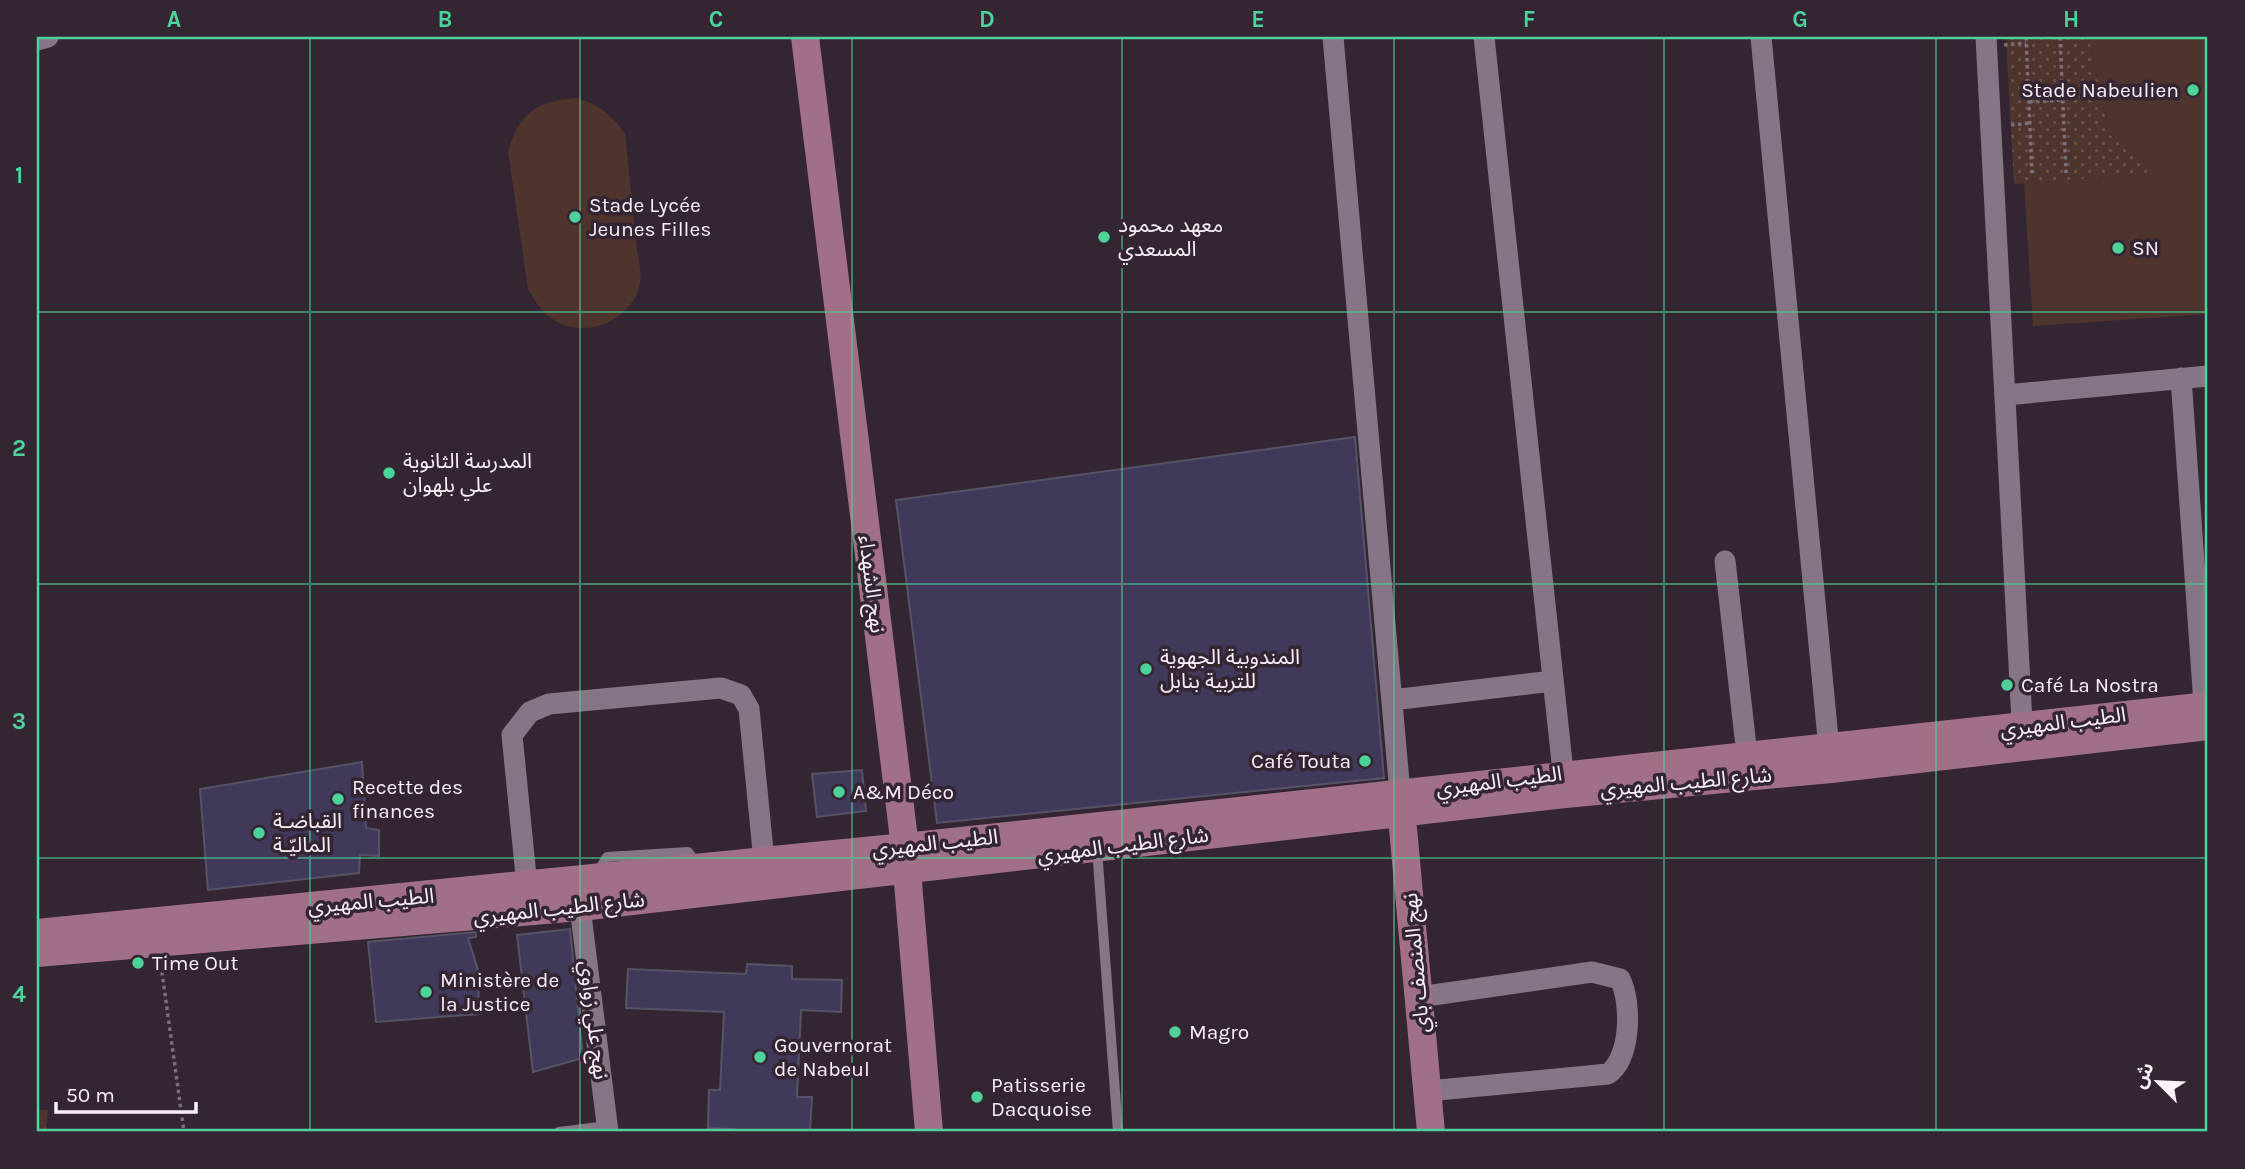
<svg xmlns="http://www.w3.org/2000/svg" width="2245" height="1169" font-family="Karla,'Noto Sans Arabic',sans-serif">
<defs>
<pattern id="grass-dots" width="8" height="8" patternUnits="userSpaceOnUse" patternTransform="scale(1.75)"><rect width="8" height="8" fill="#4f342e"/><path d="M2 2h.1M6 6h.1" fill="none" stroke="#69524d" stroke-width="1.8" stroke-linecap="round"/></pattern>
<pattern id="park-tufts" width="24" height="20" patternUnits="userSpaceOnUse" patternTransform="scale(1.75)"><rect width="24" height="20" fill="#4f342e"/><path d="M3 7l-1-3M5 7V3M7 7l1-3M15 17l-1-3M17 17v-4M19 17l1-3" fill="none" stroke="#69524d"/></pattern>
</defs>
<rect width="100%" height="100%" fill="#332532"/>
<path fill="url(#grass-dots)" d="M2006,37H2089L2109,134L2159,174L2014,184Z"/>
<path fill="url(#park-tufts)" d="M37,1110H48L46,1131L72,1132H37Z"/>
<path fill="#4f342e" d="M2089,37H2208V314L2033,326L2024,183L2158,173L2109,134Z
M576,98C600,105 611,114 625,134C629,169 632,205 636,241C637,254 642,271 640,283C635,310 607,329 581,328C554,327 540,311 528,289L508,151C520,113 536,101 576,98Z"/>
<path fill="#413959" stroke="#575367" stroke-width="2" d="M1355,437L1384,778L937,823L896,500Z
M362,762L366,828L379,830V856L360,855L359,873L208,890L200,789Z
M862,770L866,811L817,817L812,774Z
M570,929L583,1058L533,1072L517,935Z
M476,932V937L468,938L478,970L479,1014L376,1022L368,942Z
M747,964L792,966V979L842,980L841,1012L801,1010L797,1097H812L810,1131L734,1132V1129L708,1128L709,1090H720L724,1012L626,1008L628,969L746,974Z"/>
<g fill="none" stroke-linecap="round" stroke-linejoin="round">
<path stroke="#7b6f7a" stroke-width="3.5" stroke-dasharray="3.5 3.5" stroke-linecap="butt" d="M2026,37L2032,174
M2060,37L2066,173
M2004,45L2026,43
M2029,102L2063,100
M2011,125L2030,123
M161,965L184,1132"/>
<path stroke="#867585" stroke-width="10" d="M1097,849L1118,1132
M596,875L607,857L688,852L698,866
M559,1132L607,1126"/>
<path stroke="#867585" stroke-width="21" d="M1333,37L1400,793
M1484,37L1565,790
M1761,37L1830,759
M1986,37L2023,741
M37,40L48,37
M2181,378L2205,718
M2006,395L2208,376
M1725,561L1747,755
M1392,700L1553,681
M527,886L512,735L530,712L549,704L721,688L741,695L749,709L764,861
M580,907L608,1132
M1419,997L1592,972L1620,979C1632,1003 1631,1058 1608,1074L1428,1091"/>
<path stroke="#a17088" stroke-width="28" d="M805,37L905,847L929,1132
M1400,796L1431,1132
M37,933L905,847L2208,706
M37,953L580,907L1565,794L1831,769L2208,726"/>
</g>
<path fill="none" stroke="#4dd39a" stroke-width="2" stroke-opacity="0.55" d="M310,37V1132M580,37V1132M852,37V1132M1122,37V1132M1394,37V1132M1664,37V1132M1936,37V1132M37,312H2208M37,584H2208M37,858H2208"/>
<g fill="#4dd39a" stroke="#332532" stroke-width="2.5">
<circle cx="2193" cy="90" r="7"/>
<circle cx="575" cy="217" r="7"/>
<circle cx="1104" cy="237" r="7"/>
<circle cx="2118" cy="248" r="7"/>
<circle cx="389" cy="473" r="7"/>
<circle cx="1146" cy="669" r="7"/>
<circle cx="2007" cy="685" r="7"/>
<circle cx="1365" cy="761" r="7"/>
<circle cx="839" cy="792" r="7"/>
<circle cx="338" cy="799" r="7"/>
<circle cx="259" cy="833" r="7"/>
<circle cx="138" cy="963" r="7"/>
<circle cx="426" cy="992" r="7"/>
<circle cx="1175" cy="1032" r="7"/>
<circle cx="760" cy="1057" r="7"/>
<circle cx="977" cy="1097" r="7"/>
</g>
<g text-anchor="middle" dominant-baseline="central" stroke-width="7" stroke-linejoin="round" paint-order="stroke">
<g font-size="21" fill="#fbf1fa" stroke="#332532" text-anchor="start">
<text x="2179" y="90" text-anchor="end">Stade Nabeulien</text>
<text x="589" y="205">Stade Lycée<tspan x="589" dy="24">Jeunes Filles</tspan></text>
<text x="1118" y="225">معهد محمود<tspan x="1118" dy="24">المسعدي</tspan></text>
<text x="2132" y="248">SN</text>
<text x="403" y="461">المدرسة الثانوية<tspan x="403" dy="24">علي بلهوان</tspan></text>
<text x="1160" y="657">المندوبية الجهوية<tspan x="1160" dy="24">للتربية بنابل</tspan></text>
<text x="2021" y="685">Café La Nostra</text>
<text x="1351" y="761" text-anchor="end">Café Touta</text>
<text x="352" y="787">Recette des<tspan x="352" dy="24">finances</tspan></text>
<text x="853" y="792">A&amp;M Déco</text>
<text x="273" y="821">القباضـة<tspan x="273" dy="24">الماليّـة</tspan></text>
<text x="152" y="963">Time Out</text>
<text x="440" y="980">Ministère de<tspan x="440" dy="24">la Justice</tspan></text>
<text x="1189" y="1032">Magro</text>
<text x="774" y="1045">Gouvernorat<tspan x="774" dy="24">de Nabeul</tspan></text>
<text x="991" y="1085">Patisserie<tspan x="991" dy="24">Dacquoise</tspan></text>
</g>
<g font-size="21" fill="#fbf1fa" stroke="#332532">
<text transform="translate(872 584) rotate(83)">نهج الشهداء</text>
<text transform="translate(2063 722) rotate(-7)">الطيب المهيري</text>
<text transform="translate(1499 781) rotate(-7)">الطيب المهيري</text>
<text transform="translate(1686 782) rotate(-5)">شارع الطيب المهيري</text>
<text transform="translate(935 843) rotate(-6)">الطيب المهيري</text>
<text transform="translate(1123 845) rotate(-7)">شارع الطيب المهيري</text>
<text transform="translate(371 901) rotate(-5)">الطيب المهيري</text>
<text transform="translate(559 908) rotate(-6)">شارع الطيب المهيري</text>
<text transform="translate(1416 963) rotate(-95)">نهج المنصف باي</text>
<text transform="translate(594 1020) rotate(83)">نهج علي زواوي</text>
</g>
</g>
<rect width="2245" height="1169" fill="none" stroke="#332532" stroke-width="77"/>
<g transform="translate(2158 1082) rotate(294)" stroke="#332532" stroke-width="5" paint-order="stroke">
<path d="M0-5L12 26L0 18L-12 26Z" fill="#fbf1fa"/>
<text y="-10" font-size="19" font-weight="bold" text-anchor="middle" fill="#fbf1fa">ش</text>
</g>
<path d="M56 1102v10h140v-10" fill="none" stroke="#fbf1fa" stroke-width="3.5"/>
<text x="66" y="1102" font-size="21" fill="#fbf1fa" stroke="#332532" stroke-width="5" paint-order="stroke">50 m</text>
<rect x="38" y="38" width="2168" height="1092" fill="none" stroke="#4dd39a" stroke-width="2.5"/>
<g font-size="23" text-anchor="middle" font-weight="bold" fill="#4dd39a">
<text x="174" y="27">A</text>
<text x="445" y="27">B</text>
<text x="716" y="27">C</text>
<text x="987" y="27">D</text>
<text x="1258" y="27">E</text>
<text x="1529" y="27">F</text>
<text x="1800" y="27">G</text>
<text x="2071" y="27">H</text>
<text x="19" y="183">1</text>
<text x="19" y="456">2</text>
<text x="19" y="729">3</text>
<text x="19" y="1002">4</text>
</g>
</svg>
